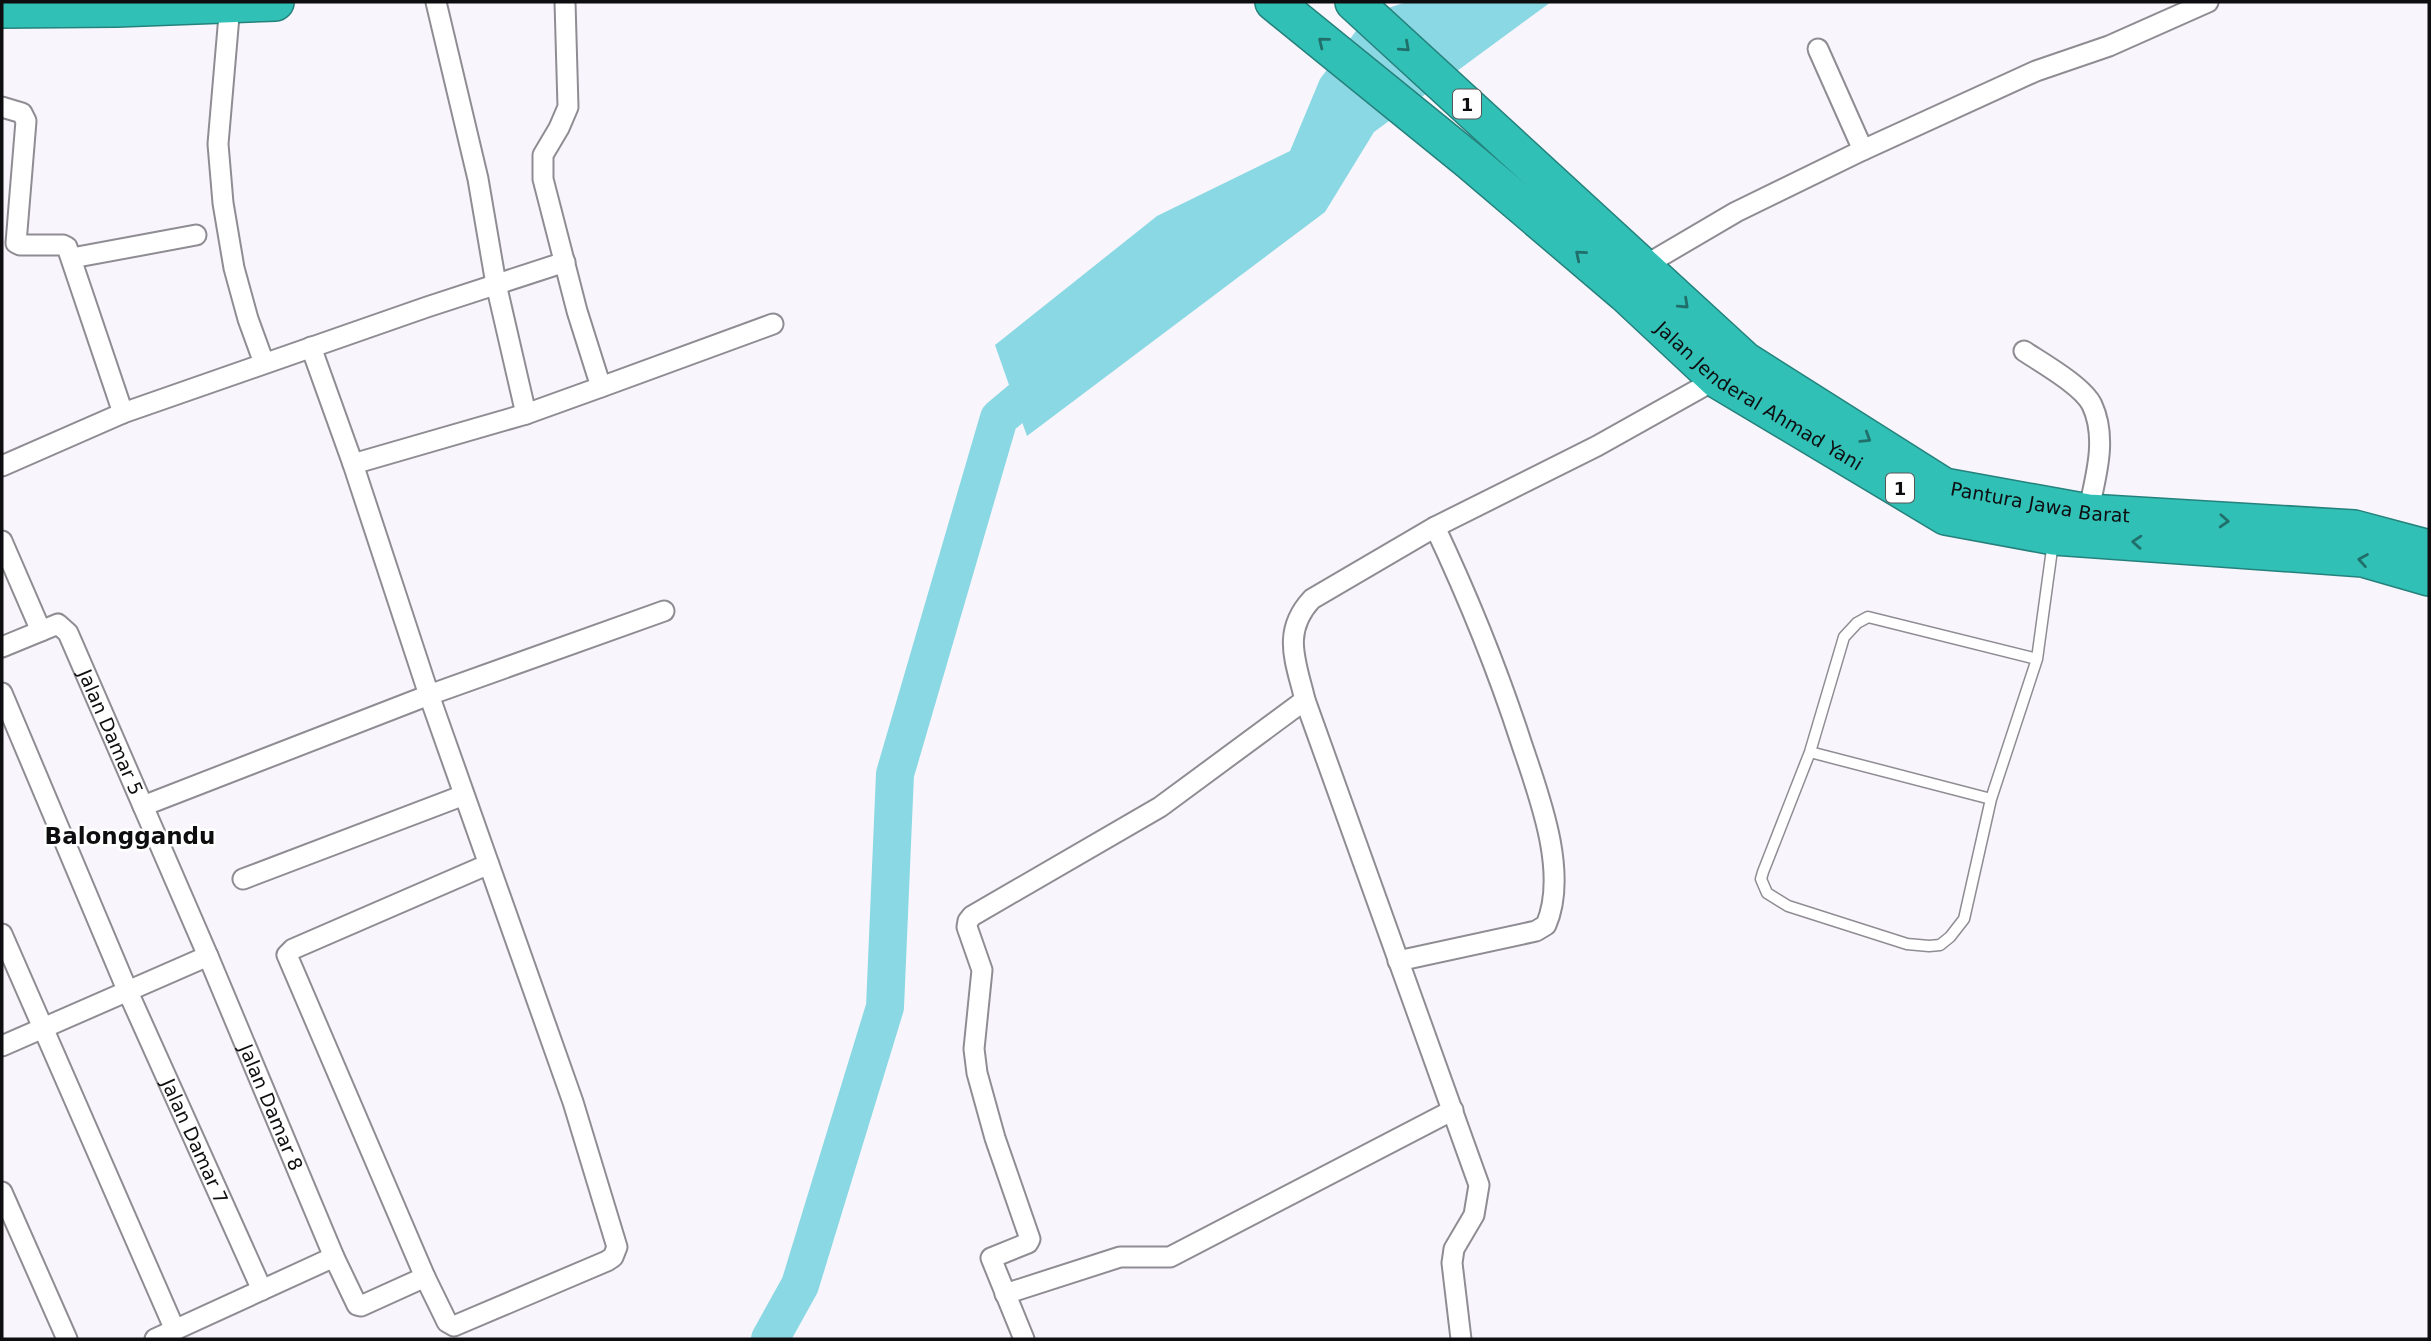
<svg xmlns="http://www.w3.org/2000/svg" width="2431" height="1341" font-family="'DejaVu Sans',sans-serif">
<rect width="100%" height="100%" fill="#f8f6fc"/>
<path fill="#8ad8e3" d="M1406,2H1551L1374,132L1325,212L1027,436L995,345L1157,216L1290,151L1320,79L1368,15Z"/>
<g fill="none" stroke-linecap="round" stroke-linejoin="round">
<path stroke="#8ad8e3" stroke-width="38" d="M770,1339L800,1285L885,1007L895,774L999,418L1055,371"/>
<g stroke="#8f8d93" stroke-width="13">
<path id="lane" d="M2037,659L1868,617L1857,623L1844,637L1810,752L1763,872L1761,879L1767,893L1788,906L1907,944L1929,946L1940,945L1950,937L1964,919L1991,799L2037,659L2053,542
M1810,752L1991,799"/>
</g>
<g stroke="#8f8d93" stroke-width="23">
<g id="street">
<path d="M436,2L478,179L496,284L526,414"/>
<path d="M230,4L218,144L223,203L234,268L248,319L264,363"/>
<path d="M1818,49L1863,150"/>
<path d="M2,107L22,113L26,121L16,243L20,245H63L67,247L123,413"/>
<path d="M72,258L196,235"/>
<path d="M1644,266L1736,212L1863,150L2036,71L2109,46L2208,2"/>
<path d="M311,347L353,464L429,695L573,1102L617,1247L613,1257L607,1261L454,1326L447,1322L425,1277L287,955L293,949L489,864"/>
<path d="M2024,351C2042,363 2083,386 2092,405C2108,439 2095,479 2088,513"/>
<path d="M601,387L773,324"/>
<path d="M353,464L526,414L601,387L577,311L543,179V155L559,128L568,107L565,2"/>
<path d="M2,466L123,413L427,307L565,262"/>
<path d="M2,541L41,631"/>
<path id="s1" d="M2,647L58,624L68,633L208,956L334,1257L357,1305L361,1306L425,1277"/>
<path id="s2" d="M2,693L128,992L262,1290"/>
<path d="M143,806L429,695L664,611"/>
<path d="M243,879L464,795"/>
<path d="M2,934L175,1330"/>
<path d="M1398,961L1536,931L1546,925C1569,872 1538,793 1521,742C1497,668 1468,597 1435,527"/>
<path d="M2,1046L208,956"/>
<path d="M2,1192L67,1339"/>
<path d="M1005,1294L1120,1257H1170L1453,1110"/>
<path d="M155,1339L334,1257"/>
<path d="M1024,1339L991,1258L1028,1243L1030,1239L995,1138L977,1073L974,1049L982,970L967,927L968,921L972,916L1160,807L1305,700"/>
<path d="M1461,1339L1452,1263L1454,1249L1474,1215L1479,1185L1305,700C1296,662 1281,632 1312,599L1435,527L1597,446L1722,376"/>
</g>
</g>
<g stroke="#25817c" stroke-width="40">
<g id="highway">
<path id="s3" d="M1274,2L1471,162L1626,294L1717,379L1946,516L2054,536L2363,558L2429,577"/>
<path id="s4" d="M1354,2L1745,361L1944,487L2088,513L2354,529L2429,549"/>
<path d="M2,9L117,8L275,2"/>
</g>
</g>
<use href="#lane" stroke="#fff" stroke-width="10"/>
<use href="#street" stroke="#fff" stroke-width="19"/>
<use href="#highway" stroke="#31c0b6" stroke-width="37"/>
</g>
<defs><path id="oneway-chevron" d="M-2-3.5L2.5 0L-2 3.5" fill="none" stroke-width="1.6" stroke-linecap="round" stroke-linejoin="round" transform="scale(1.75)"/></defs>
<g stroke="#216f6b">
<use href="#oneway-chevron" transform="translate(1323 42) rotate(-141)"/>
<use href="#oneway-chevron" transform="translate(1405 47) rotate(42)"/>
<use href="#oneway-chevron" transform="translate(1580 255) rotate(-140)"/>
<use href="#oneway-chevron" transform="translate(1684 304) rotate(43)"/>
<use href="#oneway-chevron" transform="translate(1866 438) rotate(32)"/>
<use href="#oneway-chevron" transform="translate(2224 521) rotate(3)"/>
<use href="#oneway-chevron" transform="translate(2137 542) rotate(-176)"/>
<use href="#oneway-chevron" transform="translate(2363 560) rotate(-170)"/>
</g>
<g text-anchor="middle" dominant-baseline="central" stroke-width="5" stroke-linejoin="round" paint-order="stroke">
<g fill="#fff" stroke="#565657" stroke-width="2">
<rect x="1453" y="89.5" width="28" height="29" rx="5"/>
<rect x="1886" y="473.5" width="28" height="29" rx="5"/>
</g>
<g font-size="18" font-weight="bold" fill="#0e0d0f">
<text x="1467" y="104">1</text>
<text x="1900" y="488">1</text>
</g>
<g font-size="19" fill="#0e0d0f" stroke="#fff">
<text stroke="none"><textPath href="#s3" startOffset="626">Jalan Jenderal Ahmad Yani</textPath></text>
<text stroke="none"><textPath href="#s4" startOffset="864">Pantura Jawa Barat</textPath></text>
<text stroke="none"><textPath href="#s1" startOffset="182">Jalan Damar 5</textPath></text>
<text stroke="none"><textPath href="#s1" startOffset="590">Jalan Damar 8</textPath></text>
<text stroke="none"><textPath href="#s2" startOffset="488">Jalan Damar 7</textPath></text>
</g>
<g font-size="23" font-weight="bold" fill="#0e0d0f" stroke="#fff">
<text x="130" y="836">Balonggandu</text>
</g>
</g>
<rect width="2431" height="1341" fill="none" stroke="#0e0d0f" stroke-width="7"/>
</svg>
